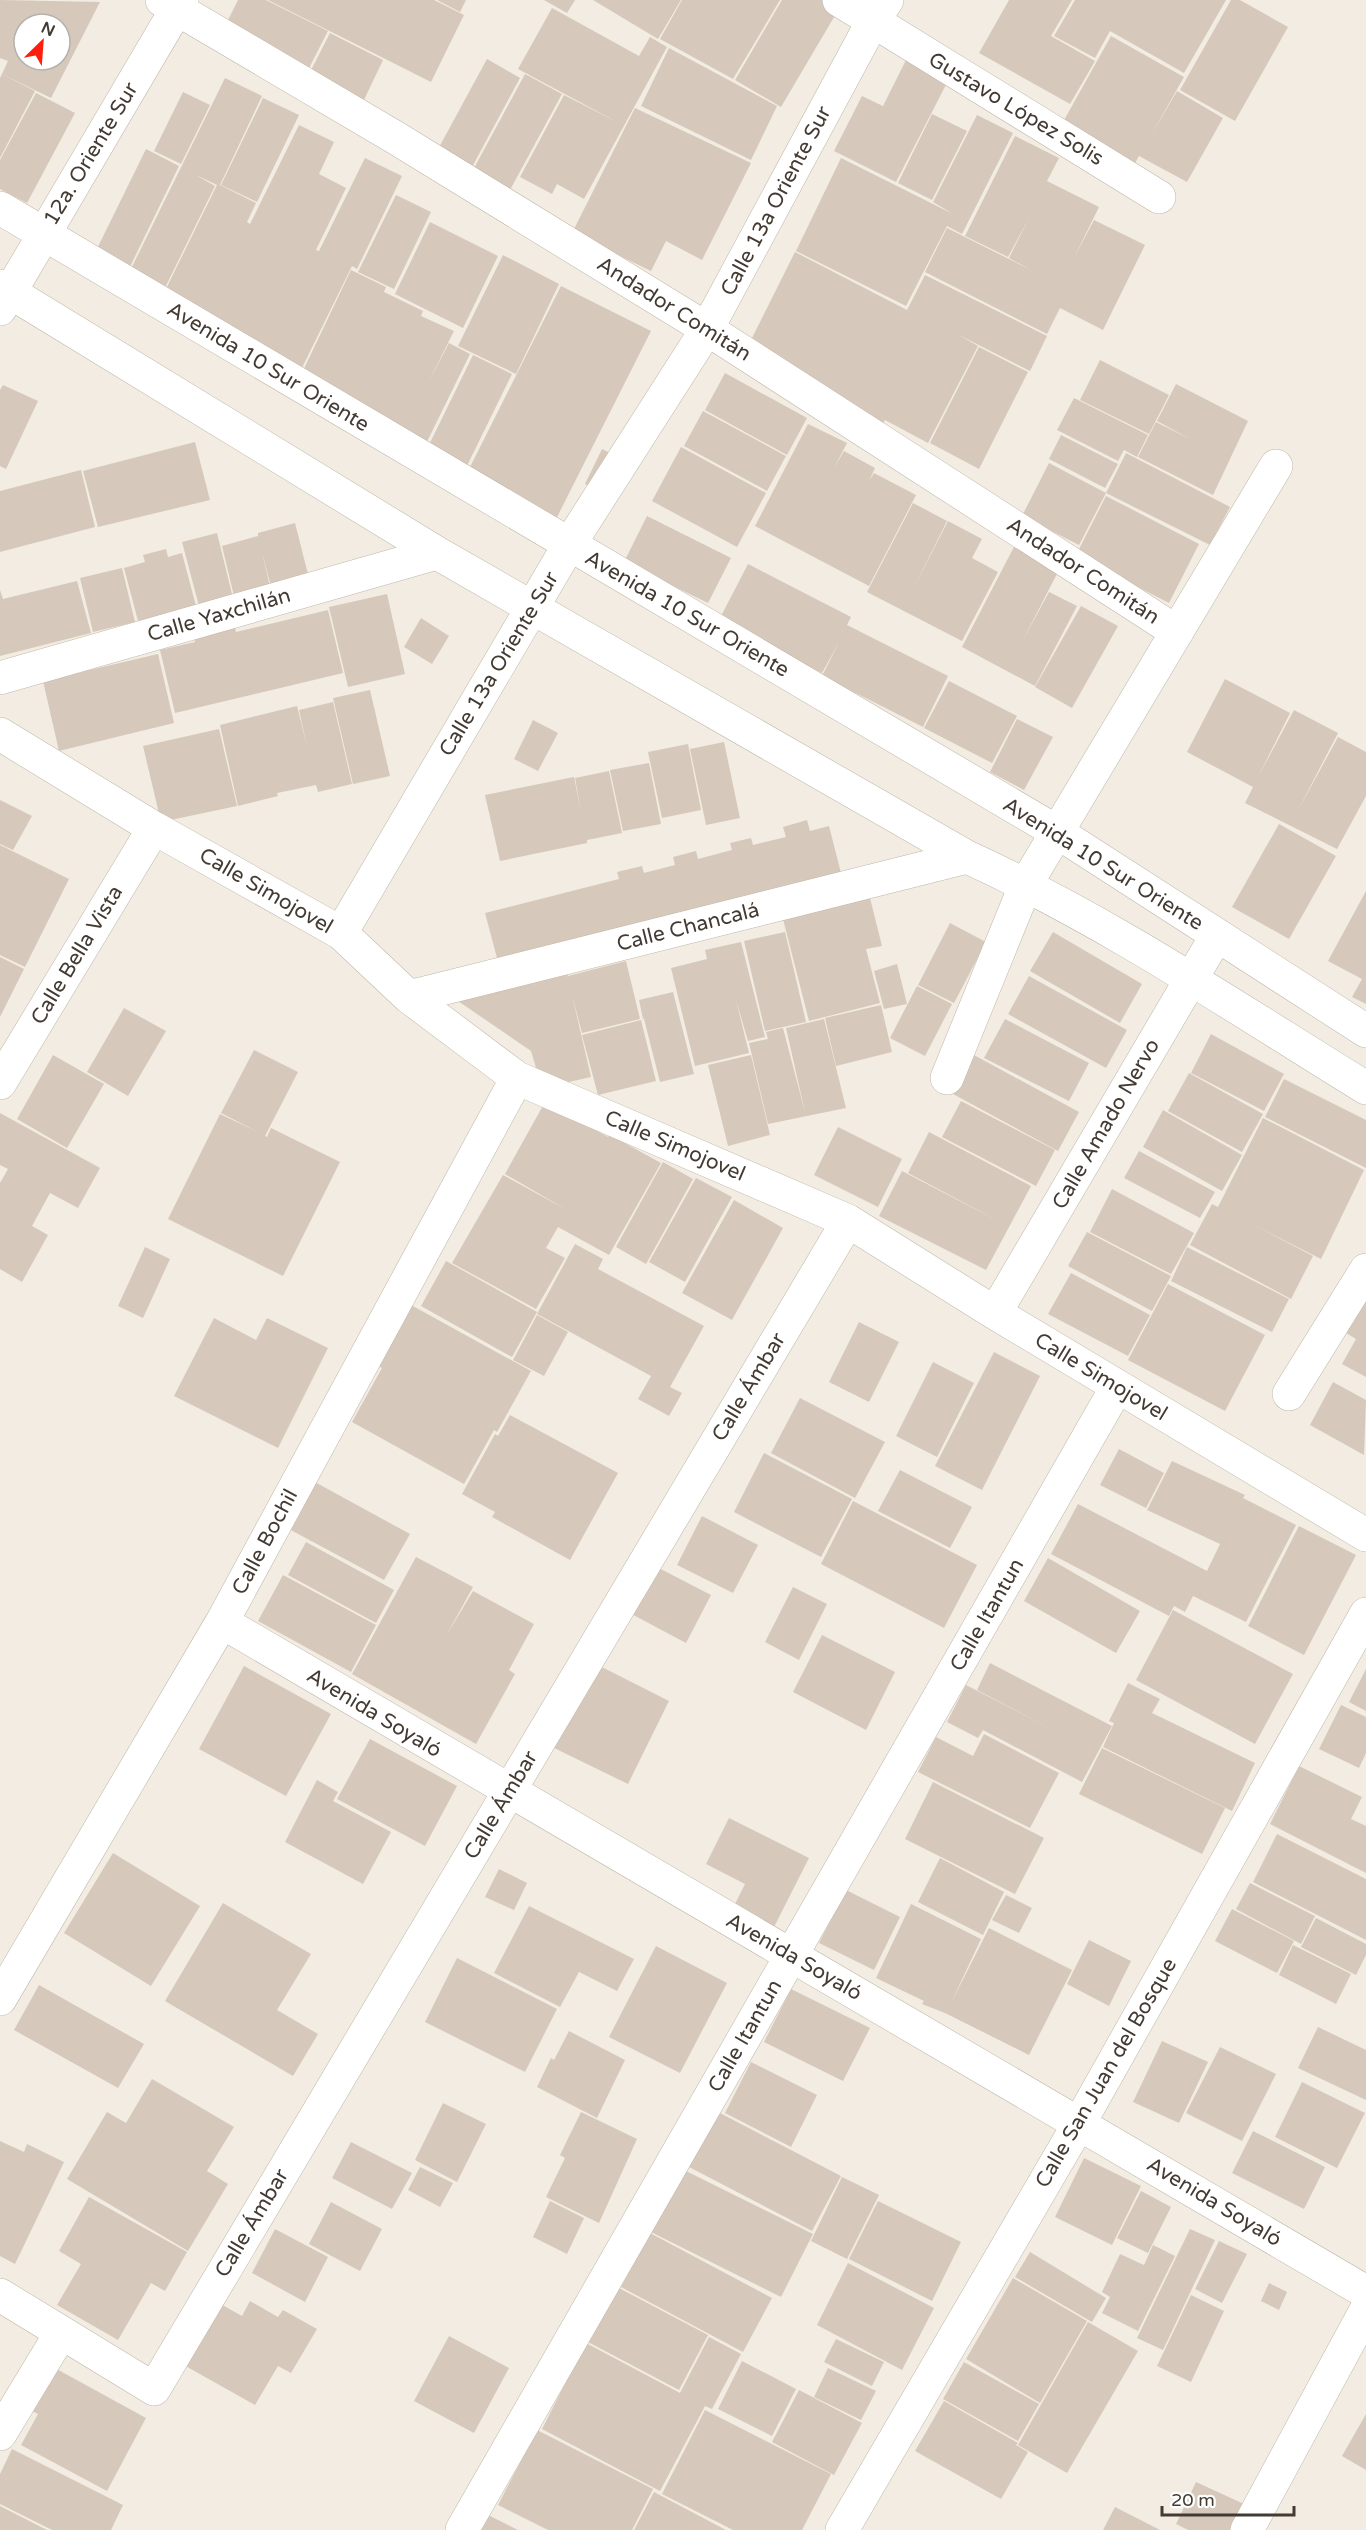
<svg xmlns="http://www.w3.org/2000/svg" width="1366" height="2530" font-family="'Varela Round',sans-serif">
<rect width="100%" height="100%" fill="#f2ece2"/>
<path fill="#d6c9bb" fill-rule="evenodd" d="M0,0L100,2L51,98L2,74L8,61L0,58ZM24,24H60V60H24Z
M238,0H266L328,31L306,74L222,32Z
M268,0H434L464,15L431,82Z
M437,0H466L460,12Z
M544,0H575L567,13Z
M593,0H681L658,39Z
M682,0H780L733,79L660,39Z
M782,0H828L840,7L781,107L735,80Z
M1009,0H1072L1051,36L1095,61L1070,104L979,53Z
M1075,0H1226L1184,73L1110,31L1095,58L1054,36Z
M1231,0H1240L1288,27L1235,121L1180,90Z
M552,8L639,56L650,37L667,47L584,199L557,184L552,194L520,177L564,95L619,123L518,69Z
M330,33L383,60L363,102L309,74Z
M1111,36L1184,77L1150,137L1177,91L1223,118L1187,182L1139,156L1130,172L1058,131Z
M669,48L777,106L751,160L641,106Z
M910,52L952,73L896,182L834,151L862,96L883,106Z
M487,59L520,78L471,169L437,151Z
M2,74L35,91L0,158V78Z
M525,74L562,94L510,190L473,170Z
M225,78L262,96L220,185L256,203L247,222L250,224L299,125L334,142L319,174L346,188L316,250L319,251L365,158L402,176L357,269L352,266L298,376L161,299L217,185L196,175L215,186L161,296L126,279Z
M183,92L210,105L181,164L154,151Z
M36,93L75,113L27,203L0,189V160Z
M263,98L299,115L257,202L221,185Z
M635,108L751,163L702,260L666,241L651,271L572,233Z
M932,114L967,131L932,200L898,183Z
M977,115L1013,133L962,234L947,226L906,306L796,251L841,158L953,214L933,202Z
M1015,136L1059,158L1047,181L1099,207L1074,258L1094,220L1145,245L1103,330L1060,308L1047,334L925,272L947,228L1031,270L1009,258L1029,218L1008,257L965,236Z
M146,149L179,166L125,277L91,261Z
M396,195L431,212L394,289L358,272Z
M430,222L498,256L463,328L395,294Z
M795,252L907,310L925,275L1047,336L1030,371L957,334L978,346L928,443L885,420L883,423L850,406L747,348Z
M503,255L559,284L516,374L458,346Z
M351,270L386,287L384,292L423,311L421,316L454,331L428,383L449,343L470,354L422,452L300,377Z
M561,286L651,331L552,527L466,475Z
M979,347L1028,372L979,469L930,443Z
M473,355L512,374L463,474L424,455Z
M1100,360L1169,395L1149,434L1080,400Z
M725,373L807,418L787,455L705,410Z
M1176,384L1248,421L1213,495L1138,457L1156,422L1190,439L1157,421Z
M3,385L38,401L6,469L0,466V390Z
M1074,398L1148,435L1137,457L1124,450L1118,461L1057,430Z
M703,411L786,456L767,491L684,446Z
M808,424L847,443L834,468L844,451L875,468L869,481L874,473L916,495L869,586L755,526Z
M1061,435L1118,464L1105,488L1049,459Z
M195,442L210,500L98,527L83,471Z
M681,447L766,493L737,547L652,501Z
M602,449L618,457L600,492L585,484Z
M1126,453L1230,507L1210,545L1106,493Z
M1049,463L1106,493L1079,545L1022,516Z
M81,470L95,527L0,552V491Z
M1106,496L1199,544L1169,603L1076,555Z
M913,503L947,521L912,591L948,521L982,539L972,558L998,572L962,641L867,592Z
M647,516L731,558L708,603L624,562Z
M295,523L309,578L271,587L262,552L270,587L234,596L222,546L258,536V533Z
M217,533L233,598L199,606L182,542Z
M1016,543L1061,566L1022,642L1049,592L1077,606L1035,686L962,647Z
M166,549L168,557L182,553L196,606L138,621L124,568L145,562L143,555Z
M748,564L851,617L847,625L948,676L923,727L822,676L839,642L822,673L719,620Z
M122,568L135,622L93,632L80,578Z
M77,581L91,633L0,656V590L3,599Z
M387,594L405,674L348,687L329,607Z
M1081,606L1118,626L1072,708L1035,687Z
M328,610L343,673L175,713L160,650L195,642L193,633L234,623L236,632Z
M421,618L449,636L432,664L404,647Z
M158,654L174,723L59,751L43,681Z
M1225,679L1290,713L1258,777L1294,710L1338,733L1297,812L1338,737L1366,752V796L1337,849L1245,803L1253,787L1187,752Z
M949,681L1017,716L992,763L924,728Z
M370,690L390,776L353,784L333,698Z
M333,702L352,784L318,792L316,785L277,793L278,796L238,806L220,725L297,706L307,746L299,710Z
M1017,719L1053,737L1024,790L990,772Z
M533,720L558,733L538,771L514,759Z
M219,729L237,806L161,822L143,746Z
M724,742L740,818L706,825L690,749Z
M688,744L701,810L662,818L648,752Z
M649,763L661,824L623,831L610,770Z
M609,771L622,833L587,840V843L500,861L485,795L574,777L581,812L575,778Z
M0,800L32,816L13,850L0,844Z
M807,820L810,831L829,826L843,881L500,969L485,913L619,879L617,872L642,866L644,873L675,865L673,857L696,851L698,859L732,850L730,843L751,838L753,845L786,837L783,827Z
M1279,824L1336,856L1289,939L1232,907Z
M0,845L69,879L25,967L0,955Z
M1366,891V1004L1352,997L1362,979L1328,961Z
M869,894L882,946L866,949L880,1003L809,1021L782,915Z
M950,923L986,942L954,1003L918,985Z
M785,932L806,1022L765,1031L744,941Z
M1053,932L1142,984L1120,1023L1030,971Z
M741,942L765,1037L748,1041L736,1000L749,1053L695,1066L671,968L707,959L705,950Z
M0,957L24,969L0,1017Z
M626,961L640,1019L582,1033L572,995L591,1077L542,1088L531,1051L458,1001L566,966L568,976Z
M897,964L907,1004L884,1009L874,971Z
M1029,976L1127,1030L1106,1068L1008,1014Z
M917,986L952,1004L925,1056L890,1038Z
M673,992L694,1074L660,1082L644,1019L646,1018L643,1019L639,1000Z
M881,1005L892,1052L836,1066L825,1018Z
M124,1008L166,1031L128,1096L87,1072Z
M824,1019L846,1108L768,1124L749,1043L768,1039L766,1032L783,1028L805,1112L786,1028Z
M1005,1019L1089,1063L1069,1101L984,1058Z
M641,1020L656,1081L598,1095L582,1035Z
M1211,1034L1284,1074L1264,1111L1191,1073Z
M254,1050L298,1072L265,1136L267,1137L271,1128L340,1162L283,1276L168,1219L220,1114L260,1133L221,1113Z
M53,1055L104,1084L67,1148L17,1119Z
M751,1055L770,1135L728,1146L708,1065Z
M974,1055L1079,1112L1058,1151L953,1094Z
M1189,1073L1263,1114L1242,1152L1168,1111Z
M1284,1079L1366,1120V1168L1265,1117Z
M961,1101L1055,1150L1036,1186L942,1137Z
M545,1102L608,1137L610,1135L661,1163L609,1255L558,1227L546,1248L565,1258L536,1309L452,1263L503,1175L567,1210L505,1174Z
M1163,1110L1242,1155L1222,1191L1143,1147Z
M0,1113L100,1168L78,1208L50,1193L32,1226L48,1235L22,1282L0,1269V1183L8,1169L0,1165Z
M1263,1118L1364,1170L1321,1259L1252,1224L1313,1256L1291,1299L1190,1245L1212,1204L1218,1207Z
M838,1127L902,1159L878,1207L814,1175Z
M929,1132L1031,1186L986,1270L879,1216L902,1171L1002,1223L908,1173Z
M1139,1151L1215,1192L1200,1218L1124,1178Z
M663,1162L693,1179L646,1264L616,1247Z
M696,1178L732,1197L685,1282L649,1262Z
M1112,1189L1194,1233L1171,1274L1090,1232Z
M734,1200L783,1228L732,1320L682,1293Z
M1087,1232L1171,1276L1152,1311L1068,1266Z
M575,1244L603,1259L598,1269L704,1326L670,1387L682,1393L669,1416L638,1399L651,1376L537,1314Z
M145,1247L170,1259L143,1318L118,1306Z
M1187,1247L1289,1299L1272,1332L1171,1281Z
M446,1261L537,1312L512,1357L421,1306Z
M1071,1273L1150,1315L1128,1356L1048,1314Z
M1168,1284L1265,1335L1225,1411L1128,1360Z
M1366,1296V1377L1342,1364L1356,1339L1346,1333Z
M411,1305L531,1371L497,1432L494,1430L464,1484L352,1422L382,1368L378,1366Z
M537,1315L568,1332L544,1376L513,1360Z
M214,1318L256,1340L267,1318L328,1348L278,1448L174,1396Z
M859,1322L899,1342L869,1402L829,1382Z
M994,1352L1040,1376L982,1490L935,1466Z
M933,1362L974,1383L937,1457L896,1436Z
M1333,1382L1366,1400L1364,1455L1310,1425Z
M800,1398L885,1442L855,1498L771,1453Z
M510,1415L618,1473L570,1560L492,1517L495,1512L462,1494L495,1434L498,1436Z
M1119,1449L1164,1473L1146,1508L1100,1485Z
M764,1453L852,1499L821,1557L734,1512Z
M1172,1461L1245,1495L1243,1498L1296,1525L1246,1622L1193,1596L1185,1612L1174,1606L1169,1616L1051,1554L1078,1504L1207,1571L1220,1544L1147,1510Z
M900,1470L972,1507L950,1548L878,1511Z
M313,1481L410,1534L384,1580L287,1528Z
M853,1501L977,1565L944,1628L821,1564Z
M702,1516L758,1545L733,1593L677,1565Z
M1299,1526L1356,1555L1304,1655L1248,1626Z
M306,1542L394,1590L376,1623L288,1575Z
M416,1557L473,1587L446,1636L473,1591L534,1624L509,1670L515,1674L476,1744L352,1674Z
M1048,1558L1140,1611L1116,1653L1024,1601Z
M649,1563L711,1595L686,1643L624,1610Z
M283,1575L376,1625L351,1672L258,1621Z
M793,1587L827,1604L799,1660L765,1642Z
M1173,1610L1293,1674L1255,1744L1136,1680Z
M822,1635L895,1672L866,1730L793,1692Z
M592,1662L669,1701L628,1784L550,1746Z
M990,1663L1112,1726L1082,1782L983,1730L978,1738L947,1722L966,1685L1059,1733L977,1690Z
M244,1666L331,1714L286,1796L199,1749Z
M1366,1669V1711L1349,1702Z
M1128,1683L1160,1699L1152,1713L1255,1763L1232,1811L1103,1747L1114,1723L1109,1721Z
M1341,1705L1366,1717V1753L1359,1768L1319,1749Z
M984,1734L1059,1773L1030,1828L918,1772L936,1737L973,1756Z
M370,1739L457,1786L425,1846L337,1799Z
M1102,1748L1225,1808L1202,1854L1079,1794Z
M1299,1766L1362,1797L1351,1819L1366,1826V1873L1270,1824Z
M317,1780L338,1792L333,1801L391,1832L363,1884L285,1842Z
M933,1782L1044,1838L1015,1894L905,1839Z
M729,1818L809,1858L774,1927L734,1906L745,1884L706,1864Z
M1277,1834L1366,1879V1940L1253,1882Z
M113,1853L200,1906L151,1986L64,1933Z
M940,1858L1004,1892L983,1935L918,1902Z
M499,1869L527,1883L514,1910L485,1897Z
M1250,1883L1315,1916L1301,1944L1236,1909Z
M846,1890L900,1917L874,1970L819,1943Z
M1006,1895L1032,1908L1019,1933L992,1920Z
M223,1903L311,1954L277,2010L318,2034L293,2076L165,2001Z
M911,1904L981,1939L951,2003L989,1928L1072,1970L1029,2055L945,2013L922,2004L924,2001L876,1978Z
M529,1906L634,1959L617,1991L579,1972L560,2007L494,1973Z
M1232,1909L1294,1941L1277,1973L1215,1941Z
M1316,1918L1366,1944V1955L1356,1975L1301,1947Z
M1089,1940L1131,1961L1109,2006L1067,1984Z
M1293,1945L1351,1974L1336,2004L1279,1975Z
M656,1946L727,1983L680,2073L609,2037Z
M457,1958L557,2009L525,2072L425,2022Z
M39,1985L144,2044L118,2088L14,2030Z
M791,1989L870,2028L843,2081L764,2042Z
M1318,2027L1366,2050V2100L1298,2068Z
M569,2031L625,2060L597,2118L537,2087L551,2058L554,2060Z
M1162,2041L1208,2062L1179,2123L1133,2102Z
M1220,2047L1276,2074L1242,2141L1186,2113Z
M751,2062L817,2095L791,2147L725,2113Z
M152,2079L234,2127L207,2171L228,2184L188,2251L67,2179L107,2112L126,2123Z
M1302,2082L1365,2113L1337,2168L1275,2137Z
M443,2103L486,2124L457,2182L415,2160Z
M581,2112L637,2139L599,2223L546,2197L565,2158L560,2155Z
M718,2112L841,2176L812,2231L689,2167Z
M1253,2131L1325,2167L1304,2209L1232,2173Z
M0,2141L24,2152L27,2144L64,2162L15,2264L0,2256Z
M351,2142L412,2173L392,2209L332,2178Z
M1084,2158L1141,2186L1112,2245L1055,2217Z
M420,2167L453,2183L440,2207L408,2190Z
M680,2168L813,2234L781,2297L649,2231Z
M842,2177L879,2195L847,2259L811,2241Z
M1141,2191L1171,2207L1148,2253L1117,2238Z
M89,2197L187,2252L165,2291L151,2283L118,2340L57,2305L81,2264L59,2251Z
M550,2201L584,2218L567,2254L533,2237Z
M878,2201L961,2242L932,2301L849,2259Z
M331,2202L382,2229L360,2271L309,2244Z
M275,2229L328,2257L305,2302L252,2273Z
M1190,2229L1215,2240L1163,2350L1137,2338Z
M650,2233L772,2298L743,2352L621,2287Z
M1219,2241L1247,2254L1222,2303L1195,2289Z
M1153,2245L1175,2256L1138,2331L1102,2313L1110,2297L1102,2292L1120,2254L1144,2265Z
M1030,2252L1106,2298L1092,2322L1015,2277Z
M848,2263L934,2308L902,2370L817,2325Z
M1013,2278L1087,2321L1040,2403L966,2359Z
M1269,2283L1287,2292L1279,2310L1261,2301Z
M617,2287L708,2335L679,2390L588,2342Z
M1191,2295L1224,2311L1191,2382L1157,2366Z
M250,2301L278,2317L283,2310L317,2329L291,2373L278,2366L255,2405L182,2364L217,2302L242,2316Z
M1088,2322L1138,2351L1067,2473L1018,2445Z
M449,2336L509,2368L474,2433L414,2401Z
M709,2337L741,2354L712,2409L705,2406L660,2491L542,2429L586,2343L680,2393Z
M836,2339L884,2362L872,2386L824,2362Z
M742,2361L796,2389L772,2436L718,2409Z
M964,2362L1039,2404L1018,2441L943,2399Z
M53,2367L146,2418L107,2491L21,2445L38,2414L30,2410Z
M828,2368L876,2391L861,2420L814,2397Z
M799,2390L862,2423L834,2475L772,2442Z
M944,2401L1018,2443L1016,2445L1028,2452L1001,2499L915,2451Z
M705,2410L831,2474L802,2530H733L662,2494Z
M1366,2414V2470L1342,2456Z
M537,2430L653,2489L632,2530H548L498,2505Z
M12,2449L123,2505L111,2530H52L0,2504V2474Z
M1196,2482L1244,2504L1231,2530H1188L1176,2524Z
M654,2492L726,2530H634Z
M0,2506L47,2530H0Z
M1115,2507L1160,2530H1103Z
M480,2511L518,2530H470Z"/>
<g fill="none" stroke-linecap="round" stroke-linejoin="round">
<g stroke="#c0b6a8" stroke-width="34">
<path id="minor" d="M162,0L396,138L707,329L1177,632
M839,0L1159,197
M0,208L1057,832L1366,1031
M0,286L437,553L967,857C1106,920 1236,1008 1366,1088
M0,309L182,0
M0,678L437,553
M0,734L154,828L341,933L409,997L517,1078L848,1221L995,1313L1366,1535
M341,933L569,545L707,329L873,21L887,0
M409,997L967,857
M947,1078L1026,884L1276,466
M0,1083L154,828
M995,1313L1217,935
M1289,1394L1366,1270
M222,1622C602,1848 986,2067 1366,2292
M0,1999L222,1622L517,1078
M0,2295L154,2389L848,1221
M0,2434L61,2333
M462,2530L1117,1387
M842,2530L1080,2122L1366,1614
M1247,2530L1366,2310"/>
</g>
<use href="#minor" stroke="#fff" stroke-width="33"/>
</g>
<g text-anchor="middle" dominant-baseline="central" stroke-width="6" stroke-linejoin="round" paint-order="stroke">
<g font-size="21" fill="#433b33" stroke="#fff">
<text transform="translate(1016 109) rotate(31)">Gustavo López Solis</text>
<text transform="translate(91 154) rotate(-59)">12a. Oriente Sur</text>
<text transform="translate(776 201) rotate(-62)">Calle 13a Oriente Sur</text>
<text transform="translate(674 309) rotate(32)">Andador Comitán</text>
<text transform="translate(268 367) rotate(31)">Avenida 10 Sur Oriente</text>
<text transform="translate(1083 571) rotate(33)">Andador Comitán</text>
<text transform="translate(687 614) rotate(30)">Avenida 10 Sur Oriente</text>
<text transform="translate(219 615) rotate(-16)">Calle Yaxchilán</text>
<text transform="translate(499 664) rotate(-59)">Calle 13a Oriente Sur</text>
<text transform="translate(1103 864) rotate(32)">Avenida 10 Sur Oriente</text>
<text transform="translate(266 891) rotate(30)">Calle Simojovel</text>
<text transform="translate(688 927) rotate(-14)">Calle Chancalá</text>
<text transform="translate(77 955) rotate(-59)">Calle Bella Vista</text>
<text transform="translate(1106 1124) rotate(-60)">Calle Amado Nervo</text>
<text transform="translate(675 1146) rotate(23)">Calle Simojovel</text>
<text transform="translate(1101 1377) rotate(31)">Calle Simojovel</text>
<text transform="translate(749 1387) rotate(-59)">Calle Ámbar</text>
<text transform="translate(265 1542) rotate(-62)">Calle Bochil</text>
<text transform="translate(987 1615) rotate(-60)">Calle Itantun</text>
<text transform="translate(374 1713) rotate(31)">Avenida Soyaló</text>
<text transform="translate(501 1805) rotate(-59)">Calle Ámbar</text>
<text transform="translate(794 1957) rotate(30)">Avenida Soyaló</text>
<text transform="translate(745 2036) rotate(-60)">Calle Itantun</text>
<text transform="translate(1106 2073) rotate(-60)">Calle San Juan del Bosque</text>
<text transform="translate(1214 2202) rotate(31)">Avenida Soyaló</text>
<text transform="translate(252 2223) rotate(-59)">Calle Ámbar</text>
</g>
</g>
<g transform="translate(42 42) rotate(25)"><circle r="28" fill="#ffffff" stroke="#b4b1ad" stroke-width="1.5"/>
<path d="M0-4.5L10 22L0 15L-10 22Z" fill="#fe1e0d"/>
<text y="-9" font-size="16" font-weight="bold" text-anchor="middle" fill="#433b33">N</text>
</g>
<path d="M1162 2506v9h132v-9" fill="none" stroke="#433b33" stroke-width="3"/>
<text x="1171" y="2506" font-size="18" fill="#433b33" stroke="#ffffff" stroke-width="4.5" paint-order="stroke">20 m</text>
</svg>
